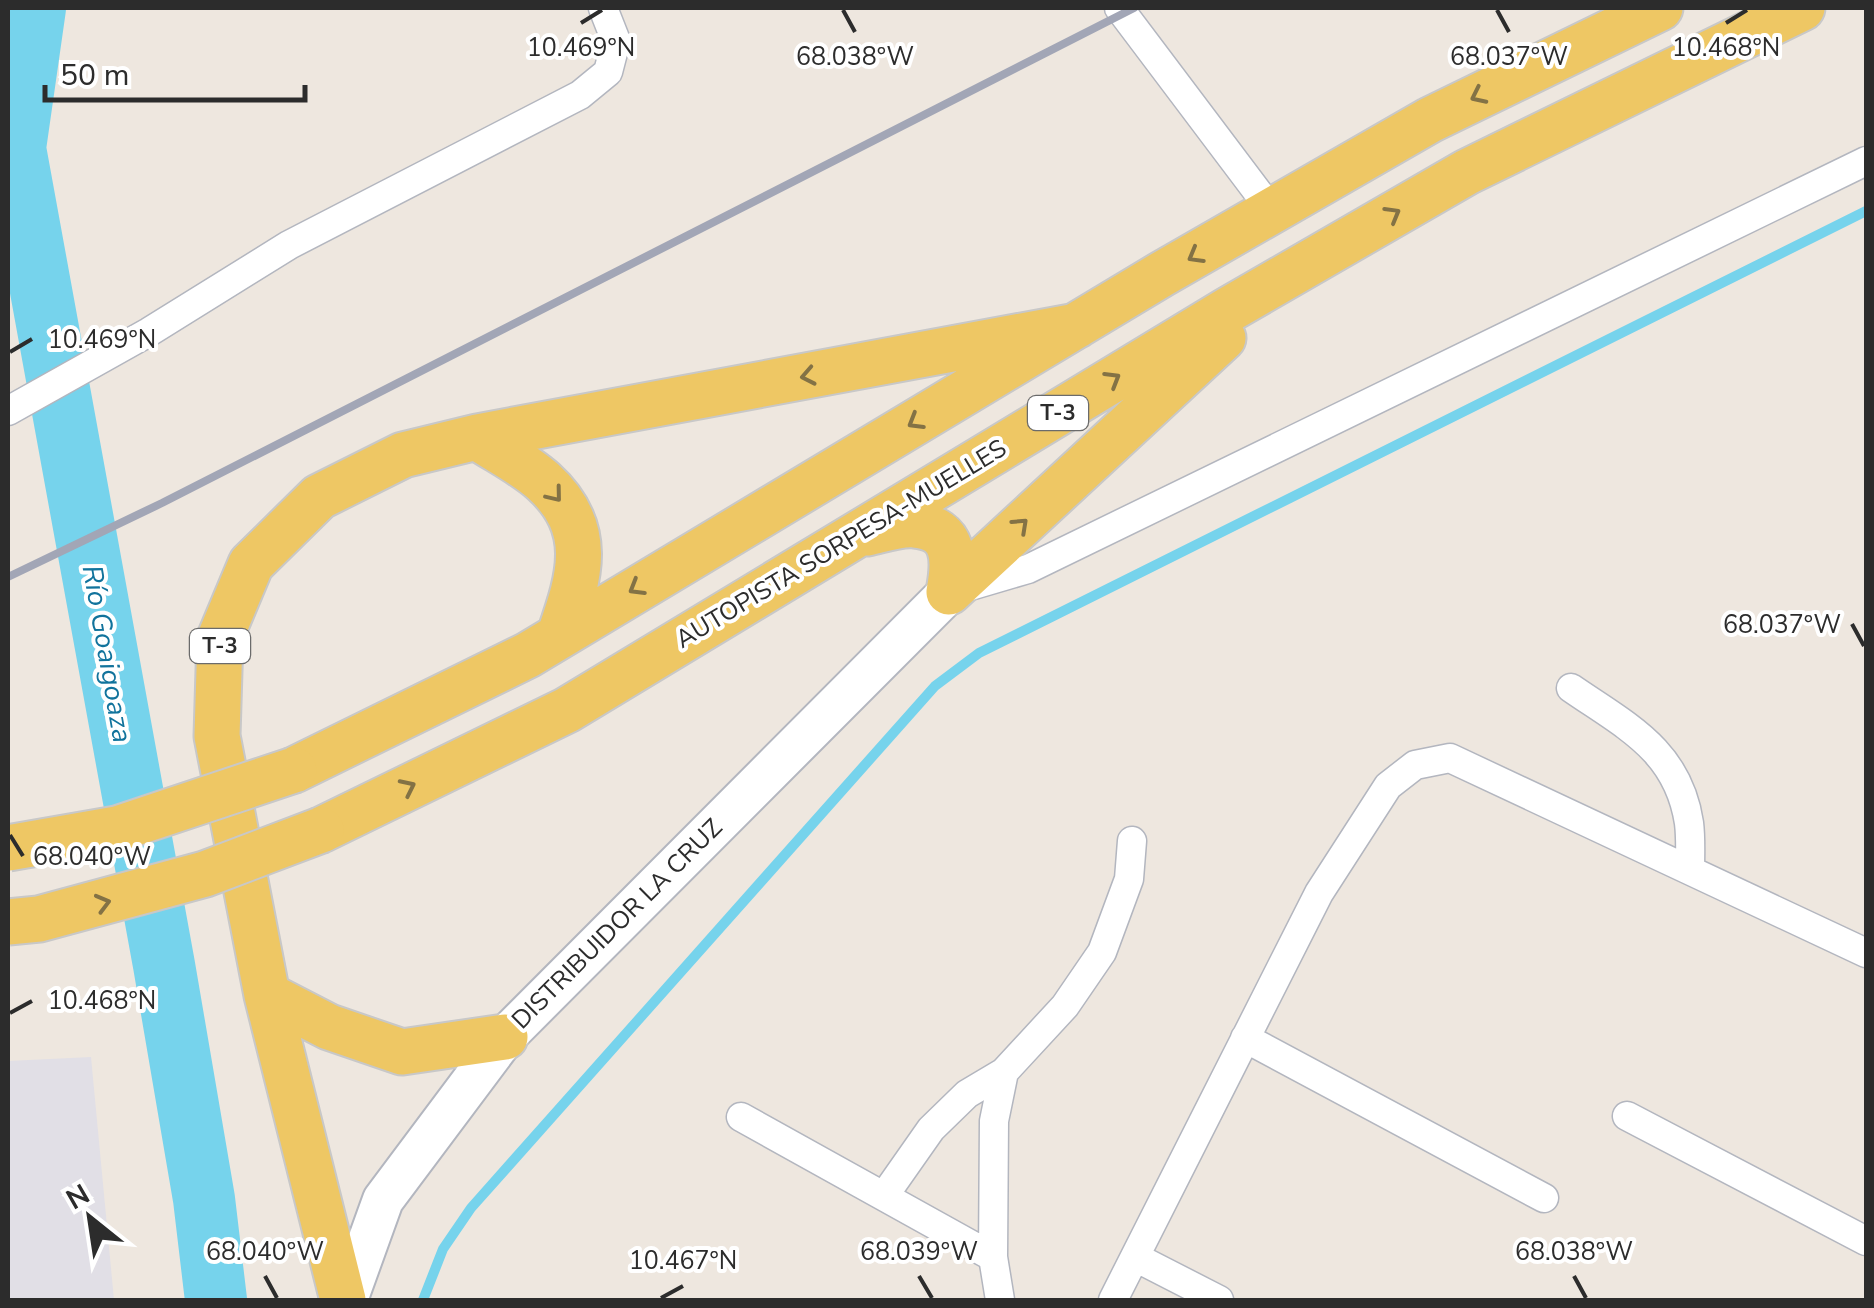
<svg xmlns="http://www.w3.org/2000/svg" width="1874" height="1308" font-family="'Nunito Sans',sans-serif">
<rect width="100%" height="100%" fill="#eee7df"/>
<path fill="#e1dfe6" d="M91,1057L114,1300H8V1061Z"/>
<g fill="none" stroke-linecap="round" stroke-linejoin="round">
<path stroke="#76d3ec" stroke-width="10" d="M423,1300L443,1249L471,1208L935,686L979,653L1866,211"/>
<path stroke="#76d3ec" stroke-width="62" d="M35,8L15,148L164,965L204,1199L216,1300"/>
<g stroke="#b3b6bf" stroke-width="31">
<path id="minor" d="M1119,8L1272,211
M8,411L149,332L289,245L580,95L608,72L616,41L603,8
M960,589L1028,569L1866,161
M1571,688C1626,726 1678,750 1689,823C1691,839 1690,855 1690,870
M1245,1038L1544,1198
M1627,1116L1866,1241
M741,1117L993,1257
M884,1196L931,1129L967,1094L1004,1072
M1135,1257L1219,1300
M1000,1300L993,1257L994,1121L1004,1072L1065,1006L1102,952L1129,879L1132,841
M1113,1300L1319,893L1388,786L1415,765L1450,758L1866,953"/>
</g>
<g stroke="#b3b6bf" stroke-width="44">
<path id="secondary" d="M347,1300L383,1200L505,1037L949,592"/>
</g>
<g stroke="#c8c8c8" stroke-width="49">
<path id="primary" d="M477,437C498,451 524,464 543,481C595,528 580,576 560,634
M867,533C881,530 901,523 915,525C956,529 955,560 949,592
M949,592L1223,338
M294,770L528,655L1162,274L1430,120L1660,8
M321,830L567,710L1228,310L1467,172L1802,8
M267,995L329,1027L402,1052L505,1037
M343,1300L267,995L217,736L220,638L251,564L319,497L403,455L477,437L1076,326"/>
</g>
<use href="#minor" stroke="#fff" stroke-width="28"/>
<use href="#secondary" stroke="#fff" stroke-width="40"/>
<use href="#primary" stroke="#eec764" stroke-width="45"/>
<path stroke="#a2a6b6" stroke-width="8" d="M8,577L162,503L1134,8"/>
<g stroke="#c8c8c8" stroke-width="49" stroke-linecap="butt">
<path id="primary-bridge" d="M8,848L117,829L294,770
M8,922L39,919L205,874L321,830"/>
</g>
<use href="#primary-bridge" stroke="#eec764" stroke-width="45"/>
</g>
<defs><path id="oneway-chevron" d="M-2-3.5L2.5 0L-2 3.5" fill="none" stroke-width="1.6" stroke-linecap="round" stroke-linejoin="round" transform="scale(2.5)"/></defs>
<g stroke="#837245">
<use href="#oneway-chevron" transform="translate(1478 96) rotate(154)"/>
<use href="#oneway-chevron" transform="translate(1393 214) rotate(-30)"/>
<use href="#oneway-chevron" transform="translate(1195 256) rotate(150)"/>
<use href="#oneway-chevron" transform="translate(808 376) rotate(169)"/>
<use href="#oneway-chevron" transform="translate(1113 379) rotate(-31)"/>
<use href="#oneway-chevron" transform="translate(915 422) rotate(149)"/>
<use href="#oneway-chevron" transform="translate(555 495) rotate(51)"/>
<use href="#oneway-chevron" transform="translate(1021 525) rotate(-43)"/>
<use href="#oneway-chevron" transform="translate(636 588) rotate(149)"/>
<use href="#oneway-chevron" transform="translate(408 787) rotate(-26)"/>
<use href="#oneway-chevron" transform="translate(103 903) rotate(-15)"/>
</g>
<path fill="none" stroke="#2c2c2c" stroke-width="4" d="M843,10L855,32M1497,10L1509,32M581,23L602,10M1726,23L1747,10M10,352L32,339M1852,624L1864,646M10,835L23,856M10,1013L32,1001M265,1276L277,1298M919,1276L932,1298M1574,1276L1586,1298M661,1298L683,1286"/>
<g text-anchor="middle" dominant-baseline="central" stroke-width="8" stroke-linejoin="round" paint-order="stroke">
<g fill="#fff" stroke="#6b6b6b" stroke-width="2.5">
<rect x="1028" y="396" width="60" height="34" rx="8"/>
<rect x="190" y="629" width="60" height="34" rx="8"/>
</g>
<g font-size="22" font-weight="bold" fill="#2c2c2c">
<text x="1058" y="413">T-3</text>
<text x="220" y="646">T-3</text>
</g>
<g font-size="25" fill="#2c2c2c" stroke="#fff">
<text transform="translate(841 544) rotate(-31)">AUTOPISTA SORPESA-MUELLES</text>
<text transform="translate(617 924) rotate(-45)">DISTRIBUIDOR LA CRUZ</text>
</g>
<g font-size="28" font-style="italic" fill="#11739c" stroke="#fff">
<text transform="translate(107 654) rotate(80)">Río Goaigoaza</text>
</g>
</g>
<g font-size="25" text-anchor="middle" fill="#2c2c2c" stroke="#fff" stroke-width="8" stroke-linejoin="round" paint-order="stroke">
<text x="1726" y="56">10.468°N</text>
<text x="581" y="56">10.469°N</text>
<text x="855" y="65">68.038°W</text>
<text x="1509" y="65">68.037°W</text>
<text x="102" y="348">10.469°N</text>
<text x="1782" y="633">68.037°W</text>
<text x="92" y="865">68.040°W</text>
<text x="102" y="1009">10.468°N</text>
<text x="265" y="1260">68.040°W</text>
<text x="919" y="1260">68.039°W</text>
<text x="1574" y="1260">68.038°W</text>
<text x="683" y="1269">10.467°N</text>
</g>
<rect width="1874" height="1308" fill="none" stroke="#2c2c2c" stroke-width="20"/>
<g transform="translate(90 1218) rotate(330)" stroke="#ffffff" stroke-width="8" paint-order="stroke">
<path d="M0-8L18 38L0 25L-18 38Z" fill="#2c2c2c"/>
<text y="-15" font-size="28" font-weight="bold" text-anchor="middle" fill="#2c2c2c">N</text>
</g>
<path d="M45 85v15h260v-15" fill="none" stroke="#2c2c2c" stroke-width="5"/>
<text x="60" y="85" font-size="30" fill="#2c2c2c" stroke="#ffffff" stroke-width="8" paint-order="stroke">50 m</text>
</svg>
